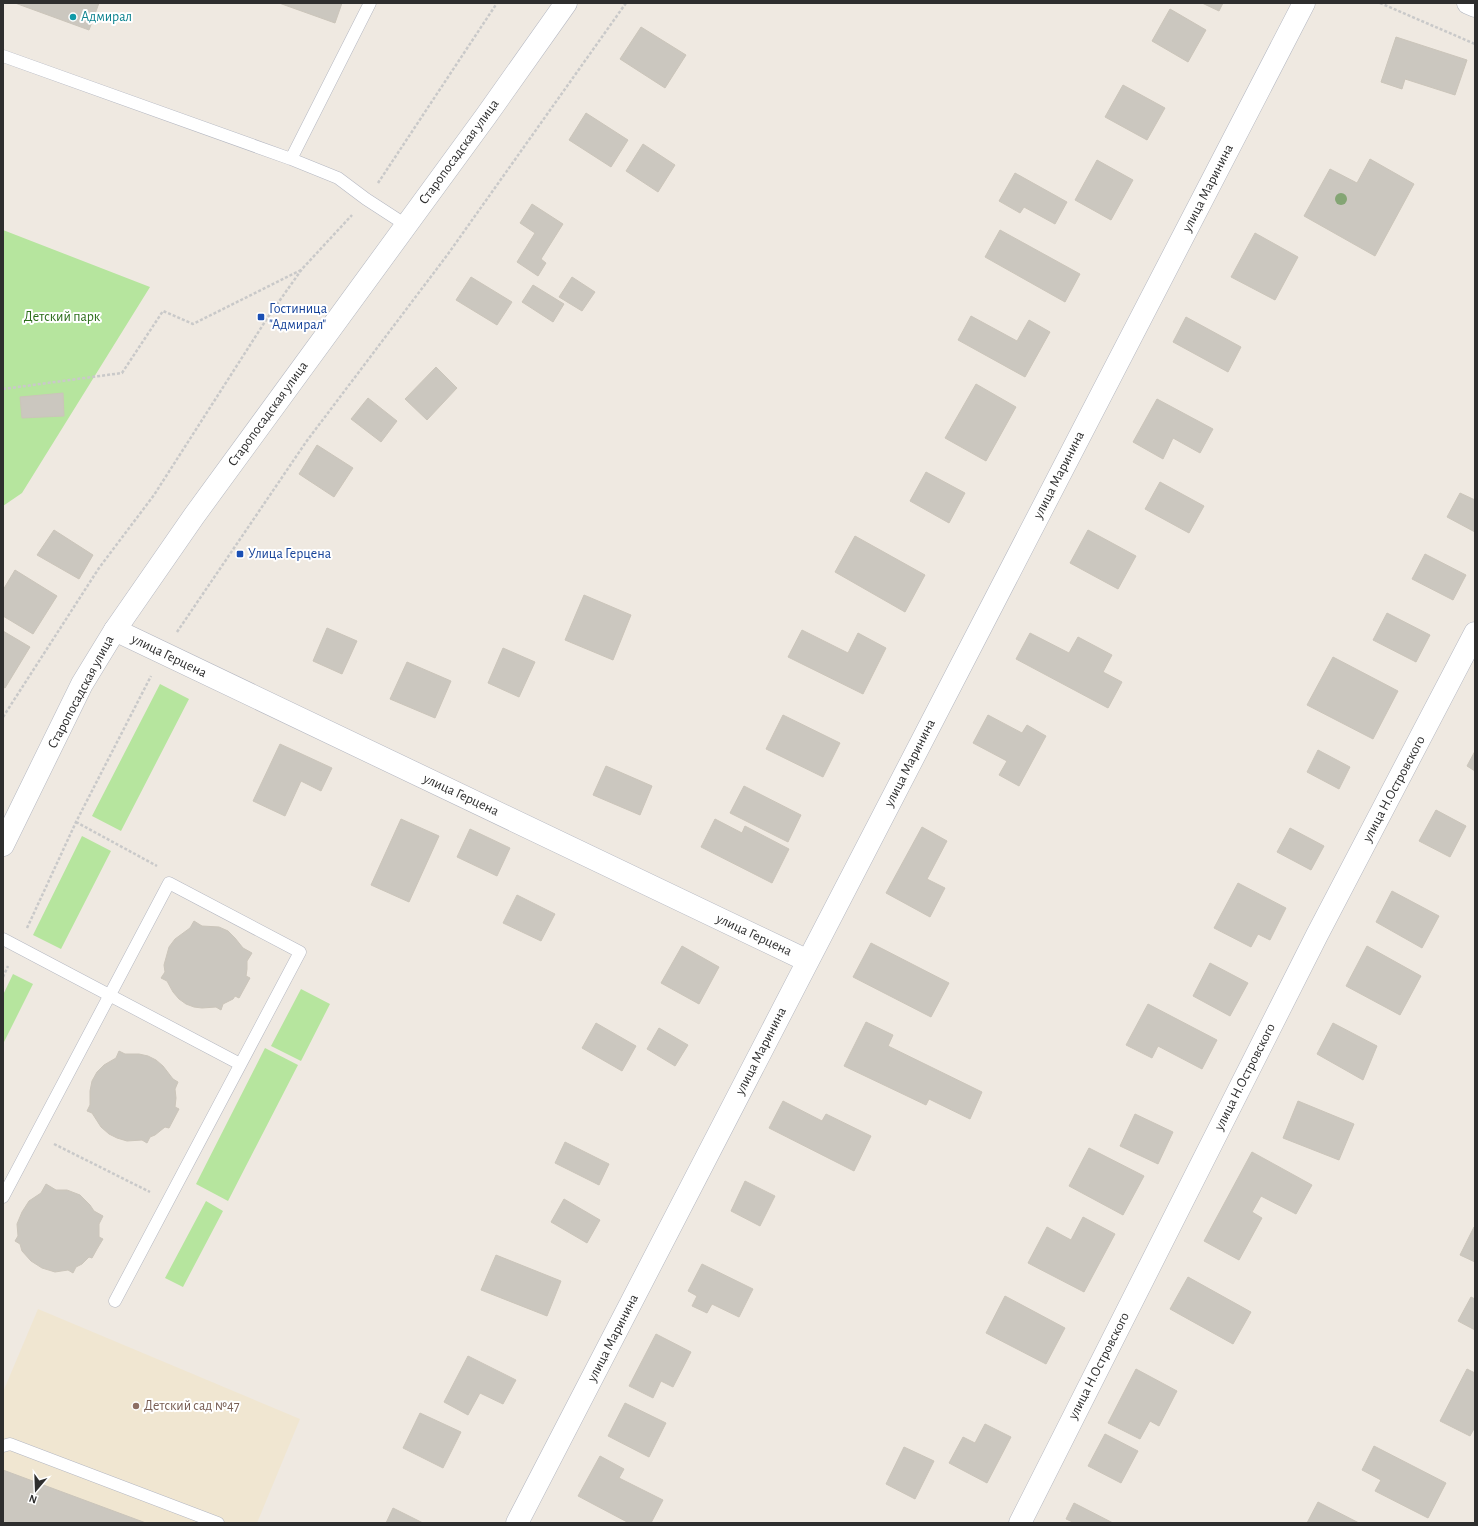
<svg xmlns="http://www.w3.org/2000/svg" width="1478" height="1526" font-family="'Alegreya Sans',sans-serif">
<rect width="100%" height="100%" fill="#efe9e1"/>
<path fill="#f0e6d1" d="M38,1309L300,1419L257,1523H3V1392Z"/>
<path fill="#b6e59e" d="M3,230L150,287L22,493L3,506Z
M160,684L189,699L121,831L92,816Z
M82,836L111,851L61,949L33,935Z
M13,974L33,984L3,1044V995Z
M301,989L330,1004L301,1061L271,1046Z
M265,1048L298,1065L228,1201L196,1184Z
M206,1201L223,1211L183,1287L165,1278Z"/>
<path fill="#cbc7bf" stroke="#cbc5ba" d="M15,3H99L89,30Z
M279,3H342L335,23Z
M1202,3H1223L1219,11Z
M1170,9L1206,30L1188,62L1152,41Z
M641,27L686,55L665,88L620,59Z
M1396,37L1467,60L1455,95L1405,79L1402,89L1381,82Z
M1123,85L1165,108L1147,140L1105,117Z
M586,113L628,140L611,167L569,140Z
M643,144L675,165L658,192L626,171Z
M1370,159L1414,184L1375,256L1304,216L1330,169L1357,183Z
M1097,160L1133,180L1111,220L1075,200Z
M1015,173L1067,202L1055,224L1024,207L1020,213L999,201Z
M532,204L563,224L541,259L546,263L538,276L517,262L535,233L520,223Z
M1000,230L1080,274L1065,302L985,257Z
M1255,233L1298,257L1275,300L1231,277Z
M471,277L512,302L497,325L456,300Z
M572,277L595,292L582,311L559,297Z
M533,285L564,304L553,322L522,302Z
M971,316L1017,341L1029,320L1050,332L1025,377L958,340Z
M1186,317L1241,347L1228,372L1173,342Z
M436,367L457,388L427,420L405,399Z
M976,384L1016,407L986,461L945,438Z
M63,393L64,416L22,418L20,397Z
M368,398L397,421L381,442L351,419Z
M1157,399L1213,429L1200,453L1173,438L1163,459L1133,442Z
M317,445L353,468L334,497L299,474Z
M926,472L965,493L949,523L910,501Z
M1160,482L1204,506L1189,533L1145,509Z
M1460,493L1475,500V532L1447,517Z
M54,530L93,555L79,579L37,555Z
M1088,530L1136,556L1118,589L1070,563Z
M855,536L925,575L905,612L835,572Z
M1425,554L1466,575L1453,600L1412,579Z
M15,570L57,596L33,634L3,616V590Z
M584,595L631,615L613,660L565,640Z
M1387,613L1430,635L1416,662L1373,640Z
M327,628L357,641L342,674L313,661Z
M802,630L848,653L858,633L886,648L863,694L788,657Z
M3,631L30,647L5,688L3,687Z
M1030,633L1069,653L1078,637L1112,655L1103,672L1122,682L1108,708L1016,659Z
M503,648L535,662L519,697L488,683Z
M1333,657L1398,691L1373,739L1307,705Z
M407,662L451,681L435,718L390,699Z
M783,715L840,743L823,777L766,749Z
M988,715L1022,733L1027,725L1046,736L1019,786L999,775L1007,761L973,743Z
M280,744L332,768L321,791L301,781L285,816L253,801Z
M1318,750L1350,767L1339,789L1307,772Z
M1475,751V771L1467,766Z
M606,766L652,786L640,815L593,795Z
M744,786L801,815L788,842L730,813Z
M1436,810L1466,826L1450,857L1419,841Z
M401,819L439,836L409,902L371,885Z
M715,819L742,833L745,826L789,849L772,883L701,847Z
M922,827L947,841L927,879L945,888L930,917L886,893Z
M1290,828L1324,846L1311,870L1277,852Z
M470,829L510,848L497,876L457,857Z
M1238,883L1286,908L1270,940L1258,934L1251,947L1214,928Z
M1392,891L1439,916L1422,948L1376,922Z
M517,895L555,914L541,941L503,923Z
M194,921L202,926L219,927L228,931L235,938L243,948L252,953L247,961V969L246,976L250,978L239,998L235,996L233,999L223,1004L221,1010L216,1007L202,1008L194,1007L186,1004L179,999L173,992L167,981L161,978L165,972L164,965L169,947L175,939L190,928Z
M871,943L949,983L931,1017L853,977Z
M682,946L719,967L699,1004L661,983Z
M1367,946L1421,976L1400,1015L1346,986Z
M1210,963L1248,983L1230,1016L1193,996Z
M1148,1004L1217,1040L1202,1069L1158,1046L1152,1058L1126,1045Z
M866,1022L893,1035L888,1046L982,1092L970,1119L929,1099L926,1105L844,1066Z
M596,1023L636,1046L622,1071L582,1048Z
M1333,1023L1377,1046L1363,1080L1317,1054Z
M659,1028L688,1045L675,1066L647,1049Z
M119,1051L125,1054H139L148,1056L156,1060L163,1066L173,1079L178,1082L175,1089L176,1098L175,1107L179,1109L169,1128L165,1127L155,1135L150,1137L147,1143L142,1140L127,1141L117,1138L109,1134L101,1127L92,1113L87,1111L90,1105V1091L92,1081L97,1072L104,1065L116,1058Z
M783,1101L822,1121L826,1114L871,1136L854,1171L769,1128Z
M1298,1101L1354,1124L1339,1160L1283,1138Z
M1135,1114L1173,1132L1158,1164L1120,1146Z
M565,1142L609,1164L599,1185L555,1163Z
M1089,1148L1144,1176L1123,1215L1069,1186Z
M1252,1152L1312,1185L1296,1214L1261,1196L1252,1212L1262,1218L1239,1260L1204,1241Z
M745,1181L775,1196L760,1226L731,1211Z
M46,1184L56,1190H67L80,1195L90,1205L94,1211L103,1216L99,1224V1237L103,1239L97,1249L92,1258L89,1257L82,1264L76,1267L73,1273L68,1270L55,1272L42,1268L31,1261L22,1251L20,1244L15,1241L18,1236L17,1224L22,1212L29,1201L41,1193Z
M564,1199L600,1220L587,1243L551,1222Z
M1083,1217L1115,1234L1084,1292L1028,1263L1047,1227L1071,1240Z
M1474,1227L1475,1228V1262L1460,1255Z
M496,1255L561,1281L547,1316L481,1290Z
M702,1264L753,1289L739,1317L712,1304L707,1313L692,1306L697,1296L688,1291Z
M1188,1277L1251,1312L1233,1344L1170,1309Z
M1005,1296L1065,1328L1046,1364L986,1333Z
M1471,1297L1475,1299V1330L1458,1321Z
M656,1334L691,1352L673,1387L661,1381L653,1398L629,1386Z
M468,1356L516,1380L503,1404L480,1393L468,1415L444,1402Z
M1136,1369L1177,1391L1159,1426L1150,1421L1140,1439L1108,1423Z
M1467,1369L1475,1373V1427L1470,1436L1440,1421Z
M625,1403L666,1423L649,1457L608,1436Z
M420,1413L461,1432L443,1468L403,1448Z
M985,1424L1011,1437L987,1483L949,1463L963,1437L975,1443Z
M1105,1434L1138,1451L1121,1483L1088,1466Z
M1374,1446L1446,1483L1428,1518L1375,1491L1381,1480L1362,1470Z
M904,1447L934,1461L915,1499L886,1484Z
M600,1456L624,1469L619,1478L663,1500L651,1523H629L578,1496Z
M3,1470L146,1523H3Z
M1318,1502L1359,1523H1307Z
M1074,1503L1113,1523H1075L1066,1519Z
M393,1508L423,1523H386Z"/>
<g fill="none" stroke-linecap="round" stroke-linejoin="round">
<g stroke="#b4b7c1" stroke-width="13">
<path id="lane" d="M3,56L291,159L338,178L366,199L406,225
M291,159L370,3
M3,939L240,1064
M3,1197L169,883L300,952L115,1301
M3,1446L10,1444L218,1523"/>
</g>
<g stroke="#b4b7c1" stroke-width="23">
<path id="street" d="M1468,3L1475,6
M115,630L808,961
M517,1523L1304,3
M1020,1523L1317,935L1475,633"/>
</g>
<g stroke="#b4b7c1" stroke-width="23">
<path id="secondary" d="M3,845L82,684L115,630L194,516L486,116L566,3"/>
</g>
<path stroke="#c9c9c9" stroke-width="2.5" stroke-dasharray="3 2" stroke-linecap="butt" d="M1380,3L1475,44
M378,183L497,3
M3,389L122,373L163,311L193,324L301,270
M177,632L306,442L448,254L626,3
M3,717L99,568L154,495L268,317L302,269L352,215
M76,822L157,866
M27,928L76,822L151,676
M3,977L8,966
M54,1144L150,1192"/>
<use href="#lane" stroke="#fff" stroke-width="12"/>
<use href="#street" stroke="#fff" stroke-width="22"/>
<use href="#secondary" stroke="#fff" stroke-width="22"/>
</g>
<circle fill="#84a574" cx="1341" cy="199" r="6"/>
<circle fill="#0f9aa8" stroke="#fff" stroke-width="1.5" cx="73" cy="17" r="4"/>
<g fill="#1a4fb4" stroke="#fff" stroke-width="1.5">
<rect x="257" y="313" width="8" height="8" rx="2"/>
<rect x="236" y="550" width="8" height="8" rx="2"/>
</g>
<circle fill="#8d6e63" stroke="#fff" stroke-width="1.5" cx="136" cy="1406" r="4"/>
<g text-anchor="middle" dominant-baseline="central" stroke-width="4" stroke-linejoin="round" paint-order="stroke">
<g font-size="14" fill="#0d838f" stroke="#fff" text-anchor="start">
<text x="81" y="17">Адмирал</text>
</g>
<g font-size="14" fill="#2e2e2e" stroke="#fff">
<text transform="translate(459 152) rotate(-54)">Старопосадская улица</text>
<text transform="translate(1208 188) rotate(-63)">улица Маринина</text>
<text transform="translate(268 414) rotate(-54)">Старопосадская улица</text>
<text transform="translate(1059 475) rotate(-63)">улица Маринина</text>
<text transform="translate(169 656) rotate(26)">улица Герцена</text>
<text transform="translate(81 692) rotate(-62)">Старопосадская улица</text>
<text transform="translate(910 763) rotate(-63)">улица Маринина</text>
<text transform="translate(1394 789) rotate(-62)">улица Н.Островского</text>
<text transform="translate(461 795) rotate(25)">улица Герцена</text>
<text transform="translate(754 935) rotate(25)">улица Герцена</text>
<text transform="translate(761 1051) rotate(-63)">улица Маринина</text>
<text transform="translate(1245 1077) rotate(-63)">улица Н.Островского</text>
<text transform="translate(613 1338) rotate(-63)">улица Маринина</text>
<text transform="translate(1099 1366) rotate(-63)">улица Н.Островского</text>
</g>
<g font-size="14" fill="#164399" stroke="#fff" text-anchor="start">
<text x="269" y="309">Гостиница<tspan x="269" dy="16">"Адмирал"</tspan></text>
<text x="248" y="554">Улица Герцена</text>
</g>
<g font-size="14" fill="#2c6e1b" stroke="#fff">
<text x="62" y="317">Детский парк</text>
</g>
<g font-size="14" fill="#785e54" stroke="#fff" text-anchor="start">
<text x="144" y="1406">Детский сад №47</text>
</g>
</g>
<rect width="1478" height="1526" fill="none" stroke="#2e2e2e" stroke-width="8"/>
<g transform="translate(36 1490) rotate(199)" stroke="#ffffff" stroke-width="3" paint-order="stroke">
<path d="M0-3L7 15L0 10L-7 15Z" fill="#2e2e2e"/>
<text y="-6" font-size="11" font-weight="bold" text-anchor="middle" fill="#2e2e2e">N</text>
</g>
</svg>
